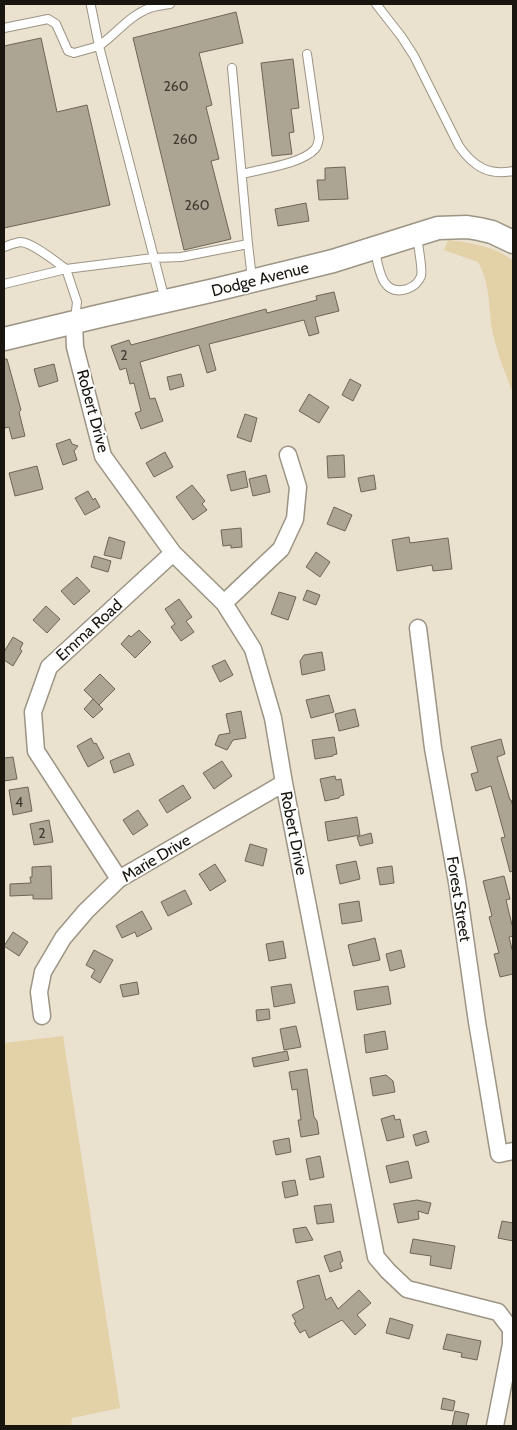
<svg xmlns="http://www.w3.org/2000/svg" width="517" height="1430" font-family="Cabin,sans-serif">
<rect width="100%" height="100%" fill="#eae1cf"/>
<path fill="#e3d1a7" d="M448,240C471,243 495,246 513,261V393C505,373 498,355 493,334C488,309 491,284 478,262L444,250Z
M63,1036L120,1408L72,1418L71,1426H4V1043Z"/>
<path fill="#ada594" stroke="#6d6656" d="M236,12L243,43L199,53L212,105L206,107L219,159L211,161L231,239L184,250L133,38Z
M41,38L57,112L87,105L110,205L4,228V46Z
M293,59L299,108L291,109L294,132L289,133L292,154L272,156L261,63Z
M345,167L348,199L319,200L317,180H325V168Z
M306,203L309,221L278,226L275,209Z
M334,292L339,311L315,317L319,333L309,336L304,320L209,344L216,370L207,373L199,345L140,362L150,399L155,398L163,421L141,429L135,413L141,411L134,383L130,384L126,368L120,370L111,346L129,340L131,345L266,309L267,313L317,300L316,296Z
M4,359H7L21,410L19,412L25,436L12,439L9,427L5,428L4,422Z
M54,364L58,381L39,387L34,369Z
M181,374L184,386L170,390L167,377Z
M350,379L361,385L353,401L342,395Z
M309,394L329,407L319,423L299,411Z
M245,414L257,418L251,442L237,437Z
M70,439L72,444L78,446L74,451L77,460L63,465L56,444Z
M165,452L173,467L154,477L146,463Z
M344,455L345,477L328,478L327,456Z
M37,466L43,489L15,496L9,473Z
M245,471L248,487L231,491L227,475Z
M266,475L270,492L253,496L249,479Z
M374,475L376,489L361,492L358,478Z
M192,485L205,501L202,504L207,510L193,520L176,497Z
M88,491L93,500L95,498L100,507L85,515L75,498Z
M334,507L352,515L345,531L327,524Z
M241,528L242,547L231,548V545L223,546L221,530Z
M109,537L125,542L121,559L104,555Z
M409,537L410,543L448,538L452,569L433,571L432,565L397,571L392,540Z
M316,552L330,562L320,577L306,567Z
M94,556L111,561L108,572L91,567Z
M77,577L90,591L74,605L61,591Z
M307,590L320,595L316,605L303,600Z
M279,592L296,597L288,620L271,614Z
M179,599L192,617L186,621L194,632L181,641L171,627L175,624L165,609Z
M46,606L60,619L47,633L33,620Z
M139,630L151,642L135,658L121,644L129,635L131,637Z
M13,637L23,643L20,649L22,651L13,666L4,660V652Z
M322,652L325,670L302,675L300,661L304,655Z
M225,660L233,675L220,682L212,666Z
M100,674L115,689L99,705L84,690Z
M329,695L334,712L311,718L306,700Z
M93,699L103,709L93,718L84,709Z
M355,709L359,726L339,731L335,714Z
M241,711L246,738L233,740L227,750L215,745L219,735L230,733L226,714Z
M334,737L337,754L333,755V756L315,759L312,740Z
M91,738L94,744L96,743L104,758L88,767L77,746Z
M501,739L505,754L497,757L510,800H511L513,807V871L510,872L501,838L505,837L491,786L476,791L471,774L478,772L471,747Z
M129,753L134,765L114,773L110,761Z
M13,757L17,779L4,781V758Z
M222,761L232,776L214,789L203,773Z
M335,776L336,780L341,779L344,795L340,796L339,798L325,801L320,779Z
M183,785L191,798L167,813L159,800Z
M28,787L32,811L13,815L9,790Z
M138,810L148,825L133,835L123,820Z
M357,817L360,835L328,841L325,822Z
M49,820L53,842L34,845L30,824Z
M371,833L373,843L360,846L357,837Z
M250,844L267,849L263,866L245,861Z
M356,861L360,879L340,884L336,865Z
M215,864L226,881L210,891L199,874Z
M51,866L52,899H33V895L10,896V884L31,883L30,877H32V867Z
M392,866L394,883L380,885L377,868Z
M504,876L510,899L506,900L513,929V936L509,937L513,953V974L500,977L494,954L499,953L489,917L492,916L483,881Z
M185,890L192,904L168,916L161,902Z
M359,901L362,921L342,924L339,904Z
M142,911L152,929L137,937L135,932L122,938L116,926Z
M13,932L28,942L19,956L4,946Z
M375,938L380,960L353,966L348,945Z
M283,941L286,958L269,961L266,944Z
M94,950L113,960L100,983L91,977L95,970L86,965Z
M401,950L405,967L390,971L386,954Z
M137,982L139,994L123,997L120,985Z
M291,984L295,1003L274,1007L271,987Z
M388,986L391,1004L357,1010L354,991Z
M269,1009L270,1019L257,1021L256,1010Z
M296,1026L301,1047L284,1050L280,1029Z
M385,1031L388,1049L366,1053L364,1035Z
M287,1051L289,1060L254,1067L252,1058Z
M307,1069L314,1117L317,1121L319,1134L301,1137L298,1120H301L297,1089L292,1090L289,1072Z
M386,1075L393,1081L395,1092L373,1096L370,1078Z
M394,1115L395,1120L400,1119L404,1137L387,1141L381,1119Z
M426,1131L429,1142L416,1146L413,1135Z
M289,1138L291,1152L276,1155L273,1141Z
M320,1156L324,1177L310,1180L306,1159Z
M408,1161L412,1178L390,1183L386,1166Z
M295,1180L298,1195L285,1198L282,1182Z
M417,1200L431,1203L428,1214L418,1211L419,1219L398,1223L394,1205L393,1204Z
M331,1204L334,1222L317,1224L314,1206Z
M502,1221L513,1223V1241L498,1238Z
M306,1227L313,1240L296,1243L293,1229Z
M413,1239L455,1246L451,1269L430,1265L431,1256L410,1253Z
M340,1251L343,1261L340,1263L342,1268L330,1272L324,1256Z
M319,1275L326,1300L331,1297L338,1309L359,1290L371,1303L357,1315L366,1325L355,1335L342,1320L309,1338L305,1330L300,1333L294,1323L296,1322L292,1315L304,1308L297,1281Z
M390,1318L413,1325L409,1339L386,1333Z
M447,1334L481,1341L477,1360L461,1357L462,1353L443,1349Z
M443,1398L455,1401L453,1411L441,1409Z
M455,1411L469,1414L466,1426H452Z"/>
<g fill="none" stroke-linecap="round" stroke-linejoin="round">
<g stroke="#9c9484" stroke-width="10">
<path id="service" d="M376,4L401,36L414,56L459,146C473,166 488,176 513,171
M91,6L99,46C116,34 130,15 150,8C157,6 164,5 170,4
M4,28L48,19L56,24L68,51L74,53L99,46L165,300
M232,68L248,244
M242,174C261,169 302,164 315,149C318,146 318,142 319,138L307,54
M4,247C9,245 15,243 20,242C32,242 56,262 66,269
M375,251C379,268 381,297 407,289C413,287 419,282 421,276C423,270 418,245 417,237
M4,284L66,269
M75,319L77,302L66,269L153,258L181,257L248,244L252,279"/>
</g>
<g stroke="#9c9484" stroke-width="19">
<path id="minor" d="M74,323L75,347L103,456L173,553L224,603L253,649L273,718L284,783L376,1257L388,1271L407,1289L498,1312L511,1329V1344L495,1426
M224,603L281,549L295,519L298,487L288,455
M418,628L433,748L457,882L477,1022L499,1154L513,1151
M119,879L36,751L33,712L49,667L173,553
M42,1016L39,992L43,972L63,938L86,911L119,879L284,783"/>
</g>
<g stroke="#9c9484" stroke-width="25">
<path id="secondary" d="M4,339L100,316L219,289L333,261L438,228L467,227L479,229L492,232L513,242"/>
</g>
<use href="#service" stroke="#fff" stroke-width="8"/>
<use href="#minor" stroke="#fff" stroke-width="16"/>
<use href="#secondary" stroke="#fff" stroke-width="22"/>
</g>
<g text-anchor="middle" dominant-baseline="central" stroke-width="4" stroke-linejoin="round" paint-order="stroke">
<g font-size="14" fill="#3e3a31">
<text x="176" y="86">260</text>
<text x="185" y="139">260</text>
<text x="197" y="205">260</text>
<text x="124" y="355">2</text>
<text x="19" y="802">4</text>
<text x="42" y="833">2</text>
</g>
<g font-size="16" fill="#191610" stroke="#fff">
<text transform="translate(260 279) rotate(-14)">Dodge Avenue</text>
<text transform="translate(93 411) rotate(75)">Robert Drive</text>
<text transform="translate(89 630) rotate(-42)">Emma Road</text>
<text transform="translate(294 833) rotate(79)">Robert Drive</text>
<text transform="translate(156 858) rotate(-31)">Marie Drive</text>
<text transform="translate(459 899) rotate(81)">Forest Street</text>
</g>
</g>
<rect width="517" height="1430" fill="none" stroke="#191610" stroke-width="10"/>
</svg>
